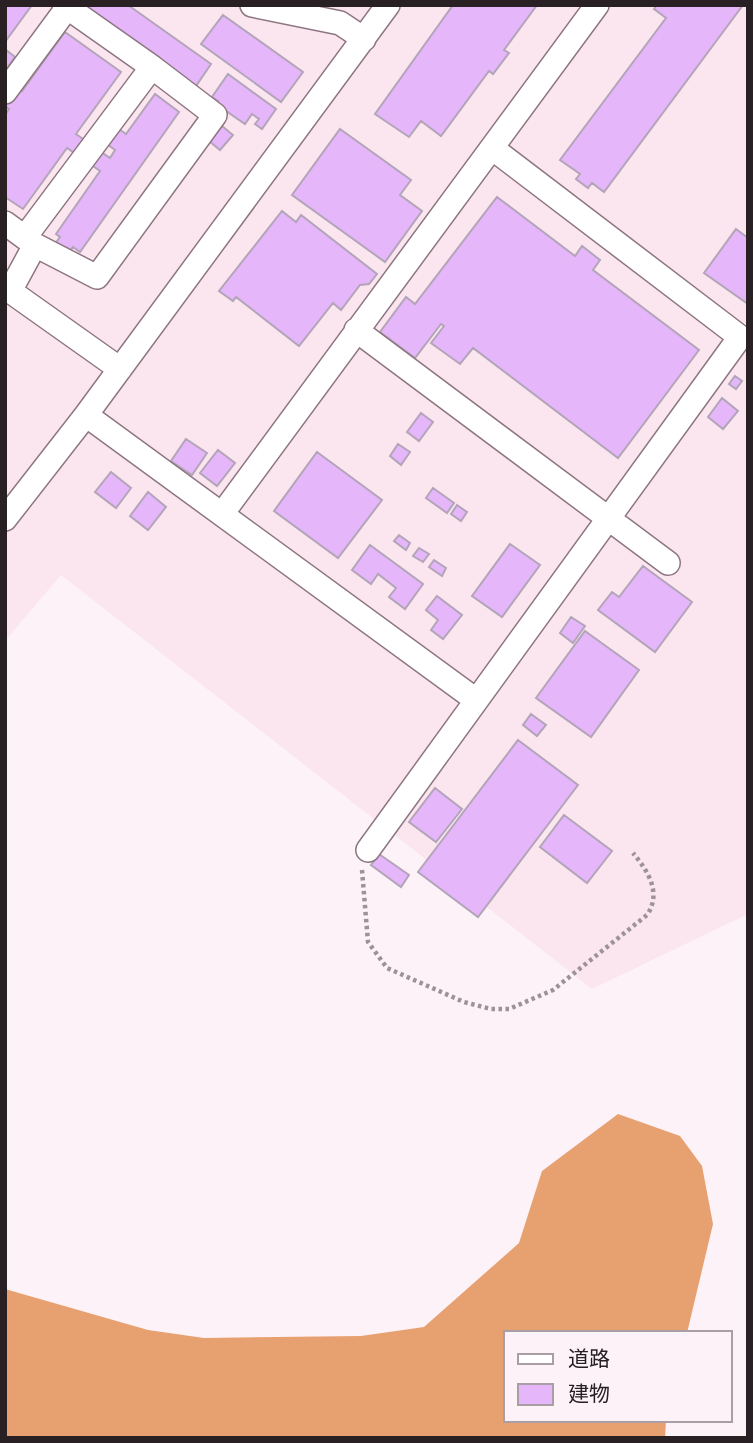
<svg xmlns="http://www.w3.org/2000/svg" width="753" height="1443" font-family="'IBM Plex Serif','Noto Sans JP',serif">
<rect width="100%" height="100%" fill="#fdf2f7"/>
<path fill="#fbe6ef" d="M5,5H748V914L592,989L61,575L5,641Z"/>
<path fill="#e7a070" d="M618,1114L680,1136L702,1166L713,1224L687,1333H506V1420H666L665,1438H5V1289L148,1330L204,1338L361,1336L424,1327L519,1243L542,1171Z"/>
<path fill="#e5b6fa" stroke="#b3a5b9" stroke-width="2" d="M5,5H32L5,42Z
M128,5L211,64L196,86L83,6Z
M453,5H537L504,50L509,53L493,74L489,71L441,136L421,121L409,137L375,114Z
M657,5H743L604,192L592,183L588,188L576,179L580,174L560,160L666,18L654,9Z
M223,15L303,72L281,102L201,44Z
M65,32L121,72L76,134L110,158L115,150L107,144L119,129L126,134L155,94L179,112L80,252L73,247L69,253L55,244L60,237L56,234L100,171L67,148L23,209L5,197V115L9,109L5,106V78L22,91Z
M5,49L15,57L5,71Z
M228,74L276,109L262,129L255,124L259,119L252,114L245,124L216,104L218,101L212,97Z
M222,126L233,135L220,150L209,141Z
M340,129L411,180L400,195L422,211L385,262L292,195Z
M497,197L575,256L582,246L600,260L593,270L699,350L618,458L473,348L460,364L431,343L444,326L441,324L415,358L380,332L406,297L415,304Z
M282,211L296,222L301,215L377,274L369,284L360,285L341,310L333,303L299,346L236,297L233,301L219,291Z
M736,229L748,238V304L704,273Z
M735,376L742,381L736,389L729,384Z
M722,398L738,411L723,429L708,417Z
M421,413L433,422L419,441L407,432Z
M186,439L207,453L192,475L171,461Z
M398,444L410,452L401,465L390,456Z
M218,450L235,463L217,486L200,473Z
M317,452L382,500L338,558L274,511Z
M111,472L131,488L116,508L95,492Z
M433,488L454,503L447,513L426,498Z
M148,492L166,507L148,530L130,516Z
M457,505L467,512L461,521L451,514Z
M399,535L410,543L406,550L394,541Z
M510,544L540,565L502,617L472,596Z
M370,545L423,584L405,609L389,597L396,588L378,574L371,584L352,570Z
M419,548L429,554L423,562L413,556Z
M434,560L446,568L442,576L429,567Z
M643,566L692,602L655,652L598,610L612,592L619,597Z
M437,596L462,615L443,639L431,630L438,620L426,610Z
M571,617L585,626L573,643L560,633Z
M585,631L639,670L591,737L536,698Z
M531,714L546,725L537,736L523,725Z
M518,740L578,785L478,917L418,872Z
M435,788L462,809L436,842L409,822Z
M564,815L612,851L587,883L540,847Z
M379,854L409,875L401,887L371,865Z"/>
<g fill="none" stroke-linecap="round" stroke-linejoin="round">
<g stroke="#8d7681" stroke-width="26">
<path id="minor" d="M64,5L152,67
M252,5L340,23L364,39
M5,92L67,8
M5,223L35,245L10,291L120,369
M25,237L152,67L215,115L97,277L35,245
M356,330L668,563
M86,415L476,700
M222,514L597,5
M5,519L86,415L388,5
M368,850L740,337L492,148"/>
</g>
<path stroke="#9d9397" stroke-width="4.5" stroke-dasharray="3.5 3.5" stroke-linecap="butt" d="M362,870L368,942L387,968L464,1002L491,1009H509L553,990L647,915C662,893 648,871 633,853"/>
<use href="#minor" stroke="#fff" stroke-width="23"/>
</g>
<rect width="753" height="1443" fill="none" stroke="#292024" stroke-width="14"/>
<rect x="504" y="1331" width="228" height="91" fill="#fdf2f7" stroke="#a89ea3" stroke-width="2"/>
<rect x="518" y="1354" width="35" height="10" fill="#ffffff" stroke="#a89ea3" stroke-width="2"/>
<text x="568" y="1366" font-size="21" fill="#292024">道路</text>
<rect x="518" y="1384" width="35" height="21" fill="#e5b6fa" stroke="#a89ea3" stroke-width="2"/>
<text x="568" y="1401" font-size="21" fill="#292024">建物</text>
</svg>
